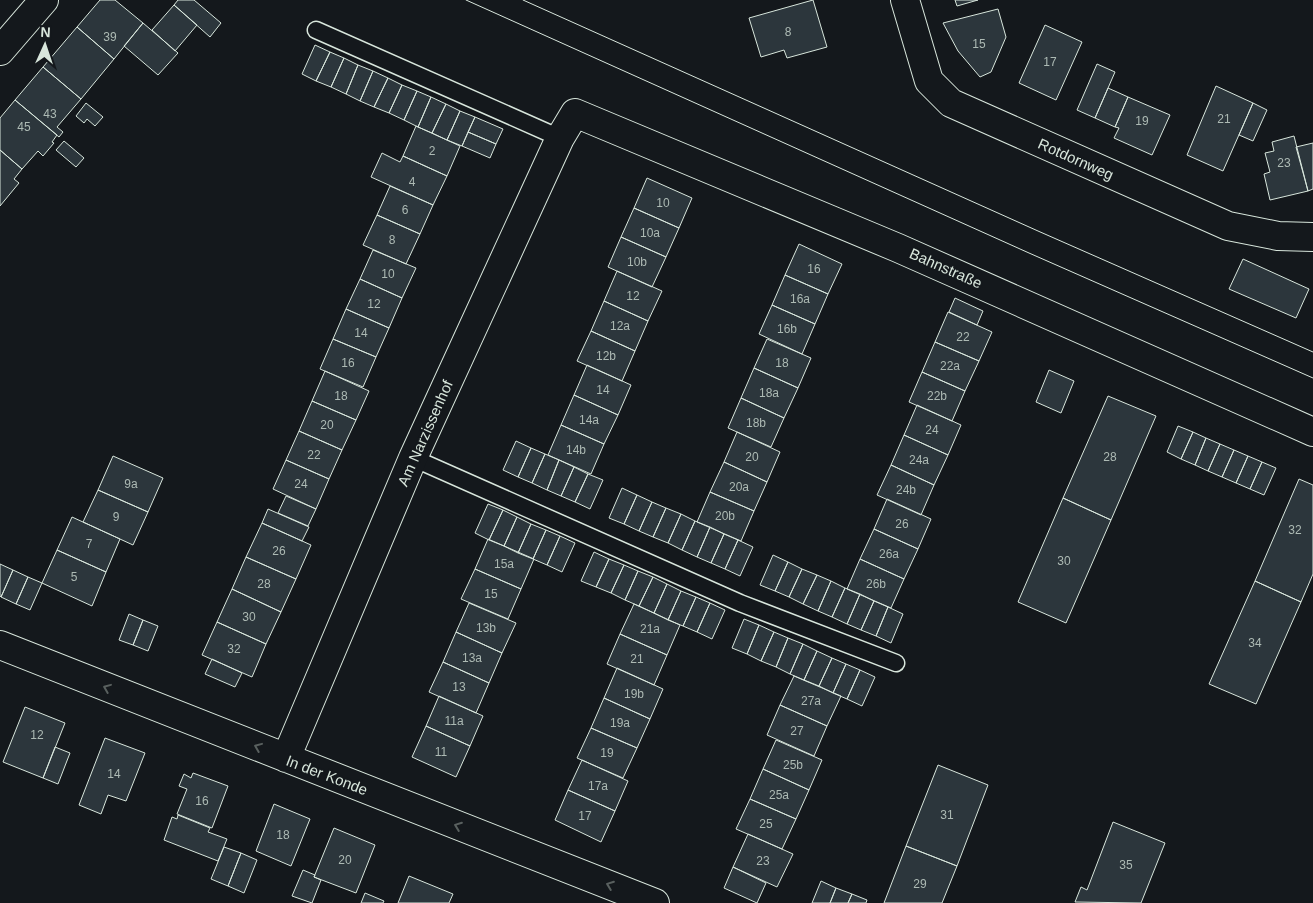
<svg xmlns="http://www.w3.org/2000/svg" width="1313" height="903" font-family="Arial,sans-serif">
<rect width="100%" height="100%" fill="#14181c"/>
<path fill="#2c363c" stroke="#d8e6dc" d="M100,0H115L143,23L114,59L77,27Z
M178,0H194L221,23L210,37L174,5Z
M813,0L827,47L787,58L784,50L761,57L749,18Z
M955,0H978L957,6Z
M174,5L197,25L175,51L152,30Z
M998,9L1006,37L991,72L980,77L958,51L943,23Z
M143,23L178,53L158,75L124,46Z
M1045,25L1082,42L1056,100L1019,83Z
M77,27L114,59L81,99L43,67Z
M315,45L330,52L316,81L302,74Z
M330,52L344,58L331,87L316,81Z
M344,58L358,65L346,94L331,87Z
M1097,64L1115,72L1095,118L1077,110Z
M358,65L373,71L360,101L346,94Z
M43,67L81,99L57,127L63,132L59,137L15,100Z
M373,71L388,78L374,107L360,101Z
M388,78L402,85L389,113L374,107Z
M402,85L417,91L404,120L389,113Z
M1216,86L1253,103L1223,171L1187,155Z
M1108,88L1128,97L1115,127L1095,118Z
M417,91L431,97L418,127L404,120Z
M431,97L446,104L432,133L418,127Z
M1128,97L1170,115L1152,155L1114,138L1119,128L1115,127Z
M15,100L57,135L52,142L54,143L43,156L38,151L22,169L0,150V118Z
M86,103L103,117L95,126L87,119L84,123L76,116Z
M1253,103L1267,110L1253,141L1239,135Z
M446,104L460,111L447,140L432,133Z
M460,111L475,117L462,146L447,140Z
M475,117L503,129L496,144L468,132Z
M416,126L460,146L447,176L403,156Z
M468,132L496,144L490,158L462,146Z
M1294,136L1308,191L1270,200L1264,174L1270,172L1265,153L1274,151L1272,142Z
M64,141L84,158L76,167L56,150Z
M1313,143V189L1308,191L1296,147Z
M0,150L22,169L14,179L19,183L0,206Z
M382,153L400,162L403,156L447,176L433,205L371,177Z
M647,178L692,198L679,228L634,208Z
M390,186L433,205L420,234L377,215Z
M634,208L679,228L666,257L621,237Z
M377,215L420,234L406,264L363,245Z
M621,237L666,257L652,287L608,267Z
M799,244L842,264L828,294L785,275Z
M373,250L416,268L402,298L360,279Z
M1243,259L1309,289L1296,318L1229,289Z
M617,271L662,291L648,321L604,301Z
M785,275L828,294L815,324L772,305Z
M360,279L402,298L389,328L346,309Z
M955,298L983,311L977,325L949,312Z
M604,301L648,321L635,351L591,331Z
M772,305L815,324L802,354L759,334Z
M346,309L389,328L376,357L333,339Z
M948,312L992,332L979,361L935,342Z
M591,331L635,351L622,381L577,361Z
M333,339L376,357L363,387L320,369Z
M767,339L811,358L798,388L754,368Z
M935,342L979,361L965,391L922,372Z
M587,365L631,385L618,415L574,395Z
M754,368L798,388L784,418L741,398Z
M1049,370L1074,381L1061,413L1036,402Z
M325,371L369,391L356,420L312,401Z
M922,372L965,391L952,421L909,402Z
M574,395L618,415L604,444L561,425Z
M1108,396L1156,416L1111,520L1063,498Z
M741,398L784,418L771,447L728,428Z
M312,401L356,420L342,450L299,431Z
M917,405L961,425L948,455L904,435Z
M561,425L604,444L591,474L548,455Z
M1178,426L1193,432L1181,459L1167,452Z
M299,431L342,450L329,479L286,460Z
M737,432L780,452L767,482L724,462Z
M1193,432L1206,438L1195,465L1181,459Z
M904,435L948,455L934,485L891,465Z
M1206,438L1220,444L1208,471L1195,465Z
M516,441L531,448L518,477L503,470Z
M1220,444L1234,450L1222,477L1208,471Z
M531,448L545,454L532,483L518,477Z
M1234,450L1248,456L1236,483L1222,477Z
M545,454L559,460L547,490L532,483Z
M113,456L163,478L148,512L98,490Z
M1248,456L1262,462L1250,489L1236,483Z
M286,460L329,479L316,509L273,489Z
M559,460L574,467L561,496L547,490Z
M724,462L767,482L754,511L710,492Z
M1262,462L1276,468L1264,495L1250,489Z
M891,465L934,485L921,515L877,495Z
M574,467L588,474L575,502L561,496Z
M588,474L603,480L590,509L575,502Z
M1299,479L1313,485V574L1301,602L1255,581Z
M622,488L637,495L624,524L609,518Z
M98,490L148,512L133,545L83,522Z
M710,492L754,511L741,541L697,522Z
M637,495L652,502L639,531L624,524Z
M286,496L316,509L308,526L278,513Z
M1063,498L1111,520L1066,623L1018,602Z
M887,499L931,519L918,549L874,529Z
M652,502L666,508L653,537L639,531Z
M488,504L503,510L489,540L475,533Z
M666,508L681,514L668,543L653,537Z
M268,509L309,527L302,541L262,523Z
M503,510L517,517L504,546L489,540Z
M681,514L695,521L682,550L668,543Z
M72,517L120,539L106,572L57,550Z
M517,517L531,524L518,553L504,546Z
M695,521L710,527L697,557L682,550Z
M262,523L311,545L296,579L246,557Z
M531,524L546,530L533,559L518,553Z
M710,527L724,534L711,563L697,557Z
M874,529L918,549L904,579L860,559Z
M546,530L560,536L547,565L533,559Z
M724,534L738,540L725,569L711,563Z
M560,536L575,543L562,572L547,565Z
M488,539L534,559L521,589L475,569Z
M738,540L753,547L740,576L725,569Z
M57,550L106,572L92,606L42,583Z
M594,552L609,559L596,587L581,581Z
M773,555L788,562L775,591L760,585Z
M246,557L296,579L281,612L232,589Z
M609,559L624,565L611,593L596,587Z
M860,559L904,579L891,608L847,589Z
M788,562L802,569L789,597L775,591Z
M0,564L13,570L1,597L0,596Z
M624,565L638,571L625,600L611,593Z
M475,569L521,589L508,619L461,599Z
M802,569L817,575L803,604L789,597Z
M13,570L28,577L16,604L1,597Z
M638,571L653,577L639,606L625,600Z
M817,575L831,581L818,611L803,604Z
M28,577L42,583L30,610L16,604Z
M653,577L667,584L654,613L639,606Z
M831,581L845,588L832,617L818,611Z
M1255,581L1301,602L1256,704L1209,684Z
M667,584L681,591L668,620L654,613Z
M845,588L860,594L847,624L832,617Z
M232,589L281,612L266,644L217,622Z
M681,591L696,597L683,626L668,620Z
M860,594L874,601L861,630L847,624Z
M696,597L710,603L697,632L683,626Z
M874,601L888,607L876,636L861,630Z
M469,603L516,623L502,653L456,632Z
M710,603L725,610L712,639L697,632Z
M634,604L680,625L667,655L620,634Z
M888,607L903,614L891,643L876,636Z
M129,614L143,620L133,645L119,640Z
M744,619L759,625L747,654L732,648Z
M143,620L158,626L148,651L133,645Z
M217,622L266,644L252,677L202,655Z
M759,625L774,632L761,661L747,654Z
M456,632L502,653L489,683L443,662Z
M774,632L788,638L776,667L761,661Z
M620,634L667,655L654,685L607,664Z
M788,638L803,644L790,674L776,667Z
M803,644L817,651L804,680L790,674Z
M817,651L832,658L819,686L804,680Z
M832,658L846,664L833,693L819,686Z
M212,659L242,673L235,687L205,674Z
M443,662L489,683L476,713L429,692Z
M846,664L860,670L847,699L833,693Z
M617,668L663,689L650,719L604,698Z
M860,670L875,677L862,706L847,699Z
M794,676L841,696L827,726L780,705Z
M439,696L483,716L470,746L426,726Z
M604,698L650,719L637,748L591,728Z
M780,705L827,726L814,756L767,735Z
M25,707L65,723L43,778L3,762Z
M426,726L470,746L456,777L412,757Z
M591,728L637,748L623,778L577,758Z
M105,738L145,753L126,801L108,795L101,814L79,805Z
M776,740L822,760L809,790L763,769Z
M55,747L70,753L58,784L43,778Z
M582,760L628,781L615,811L568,790Z
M938,765L988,785L957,866L906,846Z
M763,769L809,790L796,819L750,799Z
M193,773L228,786L212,828L177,814L187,789L179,786L184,774L191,778Z
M568,790L615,811L601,842L555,820Z
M750,799L796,819L782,849L736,829Z
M274,804L310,819L291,866L256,851Z
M178,815L210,828L208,832L227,839L218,861L164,840L172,817L177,819Z
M1113,822L1165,843L1141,903L1075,902L1081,887L1087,890Z
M334,828L375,845L356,893L314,877Z
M748,834L793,854L777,887L733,867Z
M906,846L957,866L942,903H884Z
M224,847L241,853L228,886L211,879Z
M241,853L257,860L244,893L228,886Z
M733,867L766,883L757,903L724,888Z
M303,870L315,875L314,877L321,880L312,903L292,896Z
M409,876L453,894L449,903H398Z
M821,881L836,888L830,903H812Z
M836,888L852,894L848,903H830Z
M365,893L384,901L383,903H361Z
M852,894L867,900L866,903H848Z"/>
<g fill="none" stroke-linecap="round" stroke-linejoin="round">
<g stroke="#d8e6dc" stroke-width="19">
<path id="lane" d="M316,30L560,138
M413,458L740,603L896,663"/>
</g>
<g stroke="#d8e6dc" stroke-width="30">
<path id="street" d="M905,0L929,81L951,103L1228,226L1278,236L1313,237
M0,51L44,0
M0,645L655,903
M286,758L413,458L560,138L575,113L898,248L1313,432"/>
</g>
<use href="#lane" stroke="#14181c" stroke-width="16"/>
<use href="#street" stroke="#14181c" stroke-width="28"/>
<path stroke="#d8e6dc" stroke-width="1" d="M466,0L1029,253L1313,378
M523,0L1038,231L1313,352"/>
</g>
<defs><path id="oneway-chevron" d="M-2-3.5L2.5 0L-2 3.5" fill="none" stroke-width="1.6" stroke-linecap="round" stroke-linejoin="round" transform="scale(1.25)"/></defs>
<g stroke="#59605f">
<use href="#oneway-chevron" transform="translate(107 688) rotate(-158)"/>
<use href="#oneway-chevron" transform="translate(258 747) rotate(-158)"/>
<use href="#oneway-chevron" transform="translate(458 826) rotate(-159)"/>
<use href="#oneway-chevron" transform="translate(610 885) rotate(-159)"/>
</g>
<g text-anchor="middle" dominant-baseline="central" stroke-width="4" stroke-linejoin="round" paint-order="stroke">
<g font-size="12" fill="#adbab4">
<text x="788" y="32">8</text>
<text x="110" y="37">39</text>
<text x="979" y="44">15</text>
<text x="1050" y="62">17</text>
<text x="50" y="114">43</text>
<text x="1224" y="119">21</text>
<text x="1142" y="121">19</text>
<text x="24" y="127">45</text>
<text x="432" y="151">2</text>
<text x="1284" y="163">23</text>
<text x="412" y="182">4</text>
<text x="663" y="203">10</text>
<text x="405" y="210">6</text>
<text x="650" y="233">10a</text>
<text x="392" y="240">8</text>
<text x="637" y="262">10b</text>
<text x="814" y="269">16</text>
<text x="388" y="274">10</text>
<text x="633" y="296">12</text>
<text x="800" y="299">16a</text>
<text x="374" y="304">12</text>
<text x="620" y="326">12a</text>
<text x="787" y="329">16b</text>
<text x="361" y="333">14</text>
<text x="963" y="337">22</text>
<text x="606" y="356">12b</text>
<text x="348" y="363">16</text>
<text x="782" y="363">18</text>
<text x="950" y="366">22a</text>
<text x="603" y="390">14</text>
<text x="769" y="393">18a</text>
<text x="341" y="396">18</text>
<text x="937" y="396">22b</text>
<text x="589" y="420">14a</text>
<text x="756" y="423">18b</text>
<text x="327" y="425">20</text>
<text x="932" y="430">24</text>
<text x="576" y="450">14b</text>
<text x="314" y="455">22</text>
<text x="752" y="457">20</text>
<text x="1110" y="457">28</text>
<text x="919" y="460">24a</text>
<text x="131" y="484">9a</text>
<text x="301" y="484">24</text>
<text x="739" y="487">20a</text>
<text x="906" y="490">24b</text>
<text x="725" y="516">20b</text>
<text x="116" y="517">9</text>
<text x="902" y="524">26</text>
<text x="1295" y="530">32</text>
<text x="89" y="544">7</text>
<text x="279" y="551">26</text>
<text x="889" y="554">26a</text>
<text x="1064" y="561">30</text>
<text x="504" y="564">15a</text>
<text x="74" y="577">5</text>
<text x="264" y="584">28</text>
<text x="876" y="584">26b</text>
<text x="491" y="594">15</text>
<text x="249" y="617">30</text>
<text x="486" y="628">13b</text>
<text x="650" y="629">21a</text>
<text x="1255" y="643">34</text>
<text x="234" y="649">32</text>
<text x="472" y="658">13a</text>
<text x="637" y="659">21</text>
<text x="459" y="687">13</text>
<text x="634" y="694">19b</text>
<text x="811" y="701">27a</text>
<text x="454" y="721">11a</text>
<text x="620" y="723">19a</text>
<text x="797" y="731">27</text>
<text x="37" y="735">12</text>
<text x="441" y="752">11</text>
<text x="607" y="753">19</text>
<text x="793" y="765">25b</text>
<text x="114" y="774">14</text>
<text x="598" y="786">17a</text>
<text x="779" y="795">25a</text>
<text x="202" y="801">16</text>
<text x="947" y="815">31</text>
<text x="585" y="816">17</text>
<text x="766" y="824">25</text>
<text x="283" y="835">18</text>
<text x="345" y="860">20</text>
<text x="763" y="861">23</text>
<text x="1126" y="865">35</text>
<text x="920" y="884">29</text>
</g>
<g font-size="15" fill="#d8e6dc" stroke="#14181c">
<text transform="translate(1076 159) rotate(24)">Rotdornweg</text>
<text transform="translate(946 268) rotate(24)">Bahnstraße</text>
<text transform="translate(425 433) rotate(-66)">Am Narzissenhof</text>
<text transform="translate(327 775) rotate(21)">In der Konde</text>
</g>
</g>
<g transform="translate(45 45) rotate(3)" stroke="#14181c" stroke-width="4" paint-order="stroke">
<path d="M0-4L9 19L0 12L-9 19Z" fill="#d8e6dc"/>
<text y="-8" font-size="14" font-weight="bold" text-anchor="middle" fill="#d8e6dc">N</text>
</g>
</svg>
